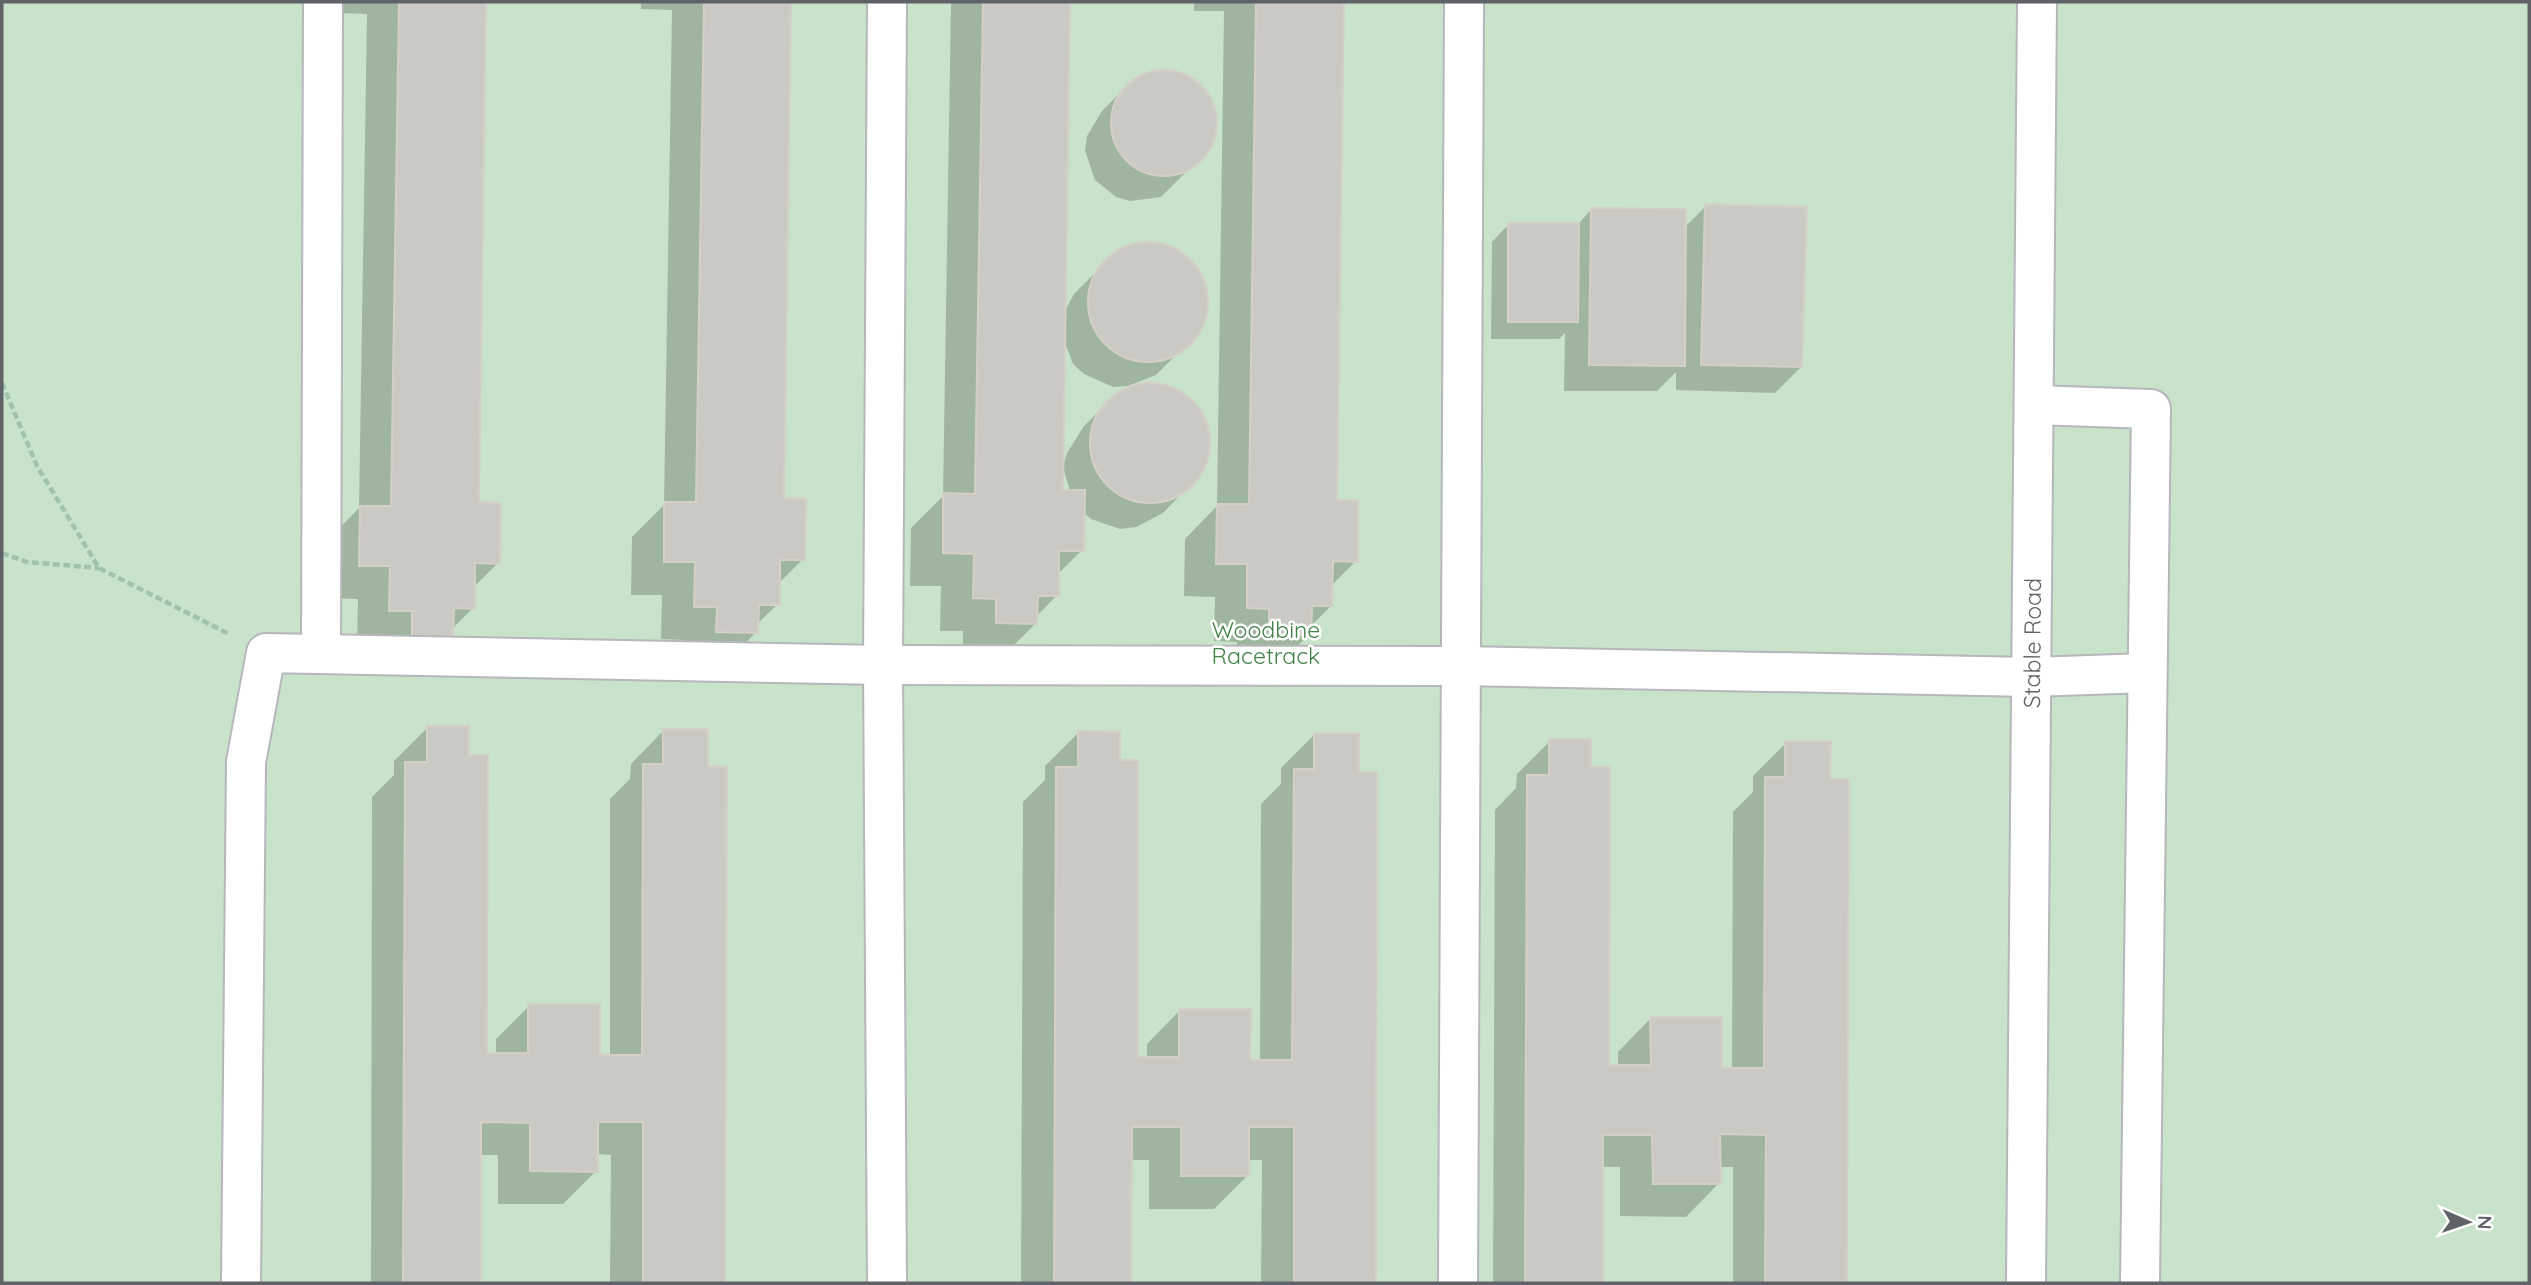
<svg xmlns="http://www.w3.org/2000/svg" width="2531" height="1285" font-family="Quicksand,sans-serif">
<rect width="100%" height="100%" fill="#efeee8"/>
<path fill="#c8e3c9" d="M2,2H2529V1283H2Z"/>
<path fill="#0003" fill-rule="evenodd" d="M337,2H486L478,504L498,563L473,588V608L452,629V636L418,669L357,643L358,599L326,598L327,541L359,508L367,14L336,13Z
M641,2H789L782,500L803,559L778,584V604L756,625V632L723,666L684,665V640L661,639L662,595H631L632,537L664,505L672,10L641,9Z
M951,2H1068L1064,312L1074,294L1101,267L1124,248L1140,244H1155L1183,255L1193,266L1205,294L1201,324L1194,337L1156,375L1128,386L1113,387L1084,374L1073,364L1064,340L1062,469L1067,453L1084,426L1110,400L1123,391L1153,385L1169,387L1193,403L1203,416L1209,446L1200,475L1163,513L1136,527L1120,529L1091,519L1083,512L1082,550L1057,575V595L1036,617L1035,624L1002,657L963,656V631H940L941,586H910L911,528L943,496ZM1062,471H1064L1070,491H1061Z
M1194,2H1342L1335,502L1356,561L1331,586V606L1310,627V634L1276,667H1237V642L1214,641L1215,597L1184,596L1185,539L1217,506L1224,11H1194Z
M1171,72L1185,76L1207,95L1215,122L1208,150L1161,197L1130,201L1116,197L1095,180L1085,151L1087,136L1102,111L1129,84L1141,76Z
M1706,206L1801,367L1775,393L1676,390V372L1657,391H1564L1565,333L1559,339H1491L1492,242L1509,224L1577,225L1591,210L1684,228Z
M427,728L485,1055L496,1054V1039L529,1006L598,1057H610V799L630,779L631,764L664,730L707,768H725L723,1283H610L611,1155L596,1154V1171L563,1204H498V1155H479V1283H371L372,797L394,775V761Z
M1078,733L1136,1059H1147V1044L1180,1010L1248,1062H1260L1261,804L1281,784V768L1314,735L1357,773H1375L1374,1283H1261L1262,1160H1247V1176L1214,1209H1149V1160H1130L1129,1283H1021L1023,802L1045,780V766Z
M1550,741L1589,769L1607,1067H1618V1052L1651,1018L1720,1070H1732L1733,812L1753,792V776L1786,743L1828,781H1847L1845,1283H1733V1167H1719V1183L1686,1217L1620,1216V1167H1601V1283H1493L1495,810L1516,788L1517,774Z"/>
<path fill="#cbc9c4" stroke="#d3d0c7" stroke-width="2" d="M399,2H486L479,502L501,503L500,564L475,563V609L454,608L453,636H412V611H389L390,566H359L360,506H391Z
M704,2H791L784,498L806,499L805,560H780V605H759L758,633L716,632L717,607H694L695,562H664V502H696Z
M983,2H1070L1063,490H1085L1084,551H1059V596H1038L1037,624L996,623V599L973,598L974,554L943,553V493L975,494Z
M1256,2H1344L1337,500H1358V562L1333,561L1332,606H1312L1311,635L1269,634V609L1247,608V564H1216L1217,504H1249Z
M1111 123a53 53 0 1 1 106 0a53 53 0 1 1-106 0Z
M1705,204L1807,207L1802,367L1701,365Z
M1591,208L1686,209L1685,366L1589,365Z
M1508,223H1579L1578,322H1508Z
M1088 302a60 60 0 1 1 120 0a60 60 0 1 1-120 0Z
M1090 443a60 60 0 1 1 120 0a60 60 0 1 1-120 0Z
M427,726H469V755H488L487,1053H528V1004H600V1055H642L643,764H663V729H708V766L727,767L725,1283H643V1122H598V1172L530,1171V1123L481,1122V1283H403L405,762H427Z
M1078,731L1120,732V760H1138V1057H1179V1009H1251L1250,1060H1292L1294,769H1314V733H1359V772H1377L1376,1283H1294V1127H1249V1176H1181V1127H1132L1131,1283H1054L1056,767H1078Z
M1549,739H1591V767H1610L1609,1065H1651L1650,1017H1722V1068H1764L1765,777H1785V741H1831L1830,779H1849L1847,1283H1765L1766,1135L1720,1134L1721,1184H1653L1652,1135H1603V1283H1525L1527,775H1549Z"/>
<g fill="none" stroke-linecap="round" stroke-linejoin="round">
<g stroke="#b5b7bb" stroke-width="42">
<g id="minor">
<path d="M887,2L883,665L887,1283"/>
<path d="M2034,405L2151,409L2140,1283"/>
<path d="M321,654L323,2"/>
<path d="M241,1283L246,762L266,653L883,665L1461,666L2031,677L2147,673"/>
<path d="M1458,1283L1464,2"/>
<path id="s1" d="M2026,1283L2037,2"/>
</g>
</g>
<path stroke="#a1c2ac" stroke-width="4.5" stroke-dasharray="7 3.5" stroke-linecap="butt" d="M2,383L37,466L99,568L229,634
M2,553L27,562L99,568"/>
<use href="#minor" stroke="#fff" stroke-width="38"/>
</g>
<g text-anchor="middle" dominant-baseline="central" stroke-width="5" stroke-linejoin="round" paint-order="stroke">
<g font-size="23" fill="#428348" stroke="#fff">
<text x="1266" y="629">Woodbine<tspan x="1266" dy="26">Racetrack</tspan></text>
</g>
<g font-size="23" fill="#5f6266" stroke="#fff">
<text stroke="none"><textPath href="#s1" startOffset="640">Stable Road</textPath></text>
</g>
</g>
<rect width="2531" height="1285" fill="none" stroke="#5f6266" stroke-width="7"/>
<g transform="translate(2468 1222) rotate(92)" stroke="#ffffff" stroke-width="5" paint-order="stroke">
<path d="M0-5L12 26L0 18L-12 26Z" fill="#5f6266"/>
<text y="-10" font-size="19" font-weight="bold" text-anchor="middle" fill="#5f6266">N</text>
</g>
</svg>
